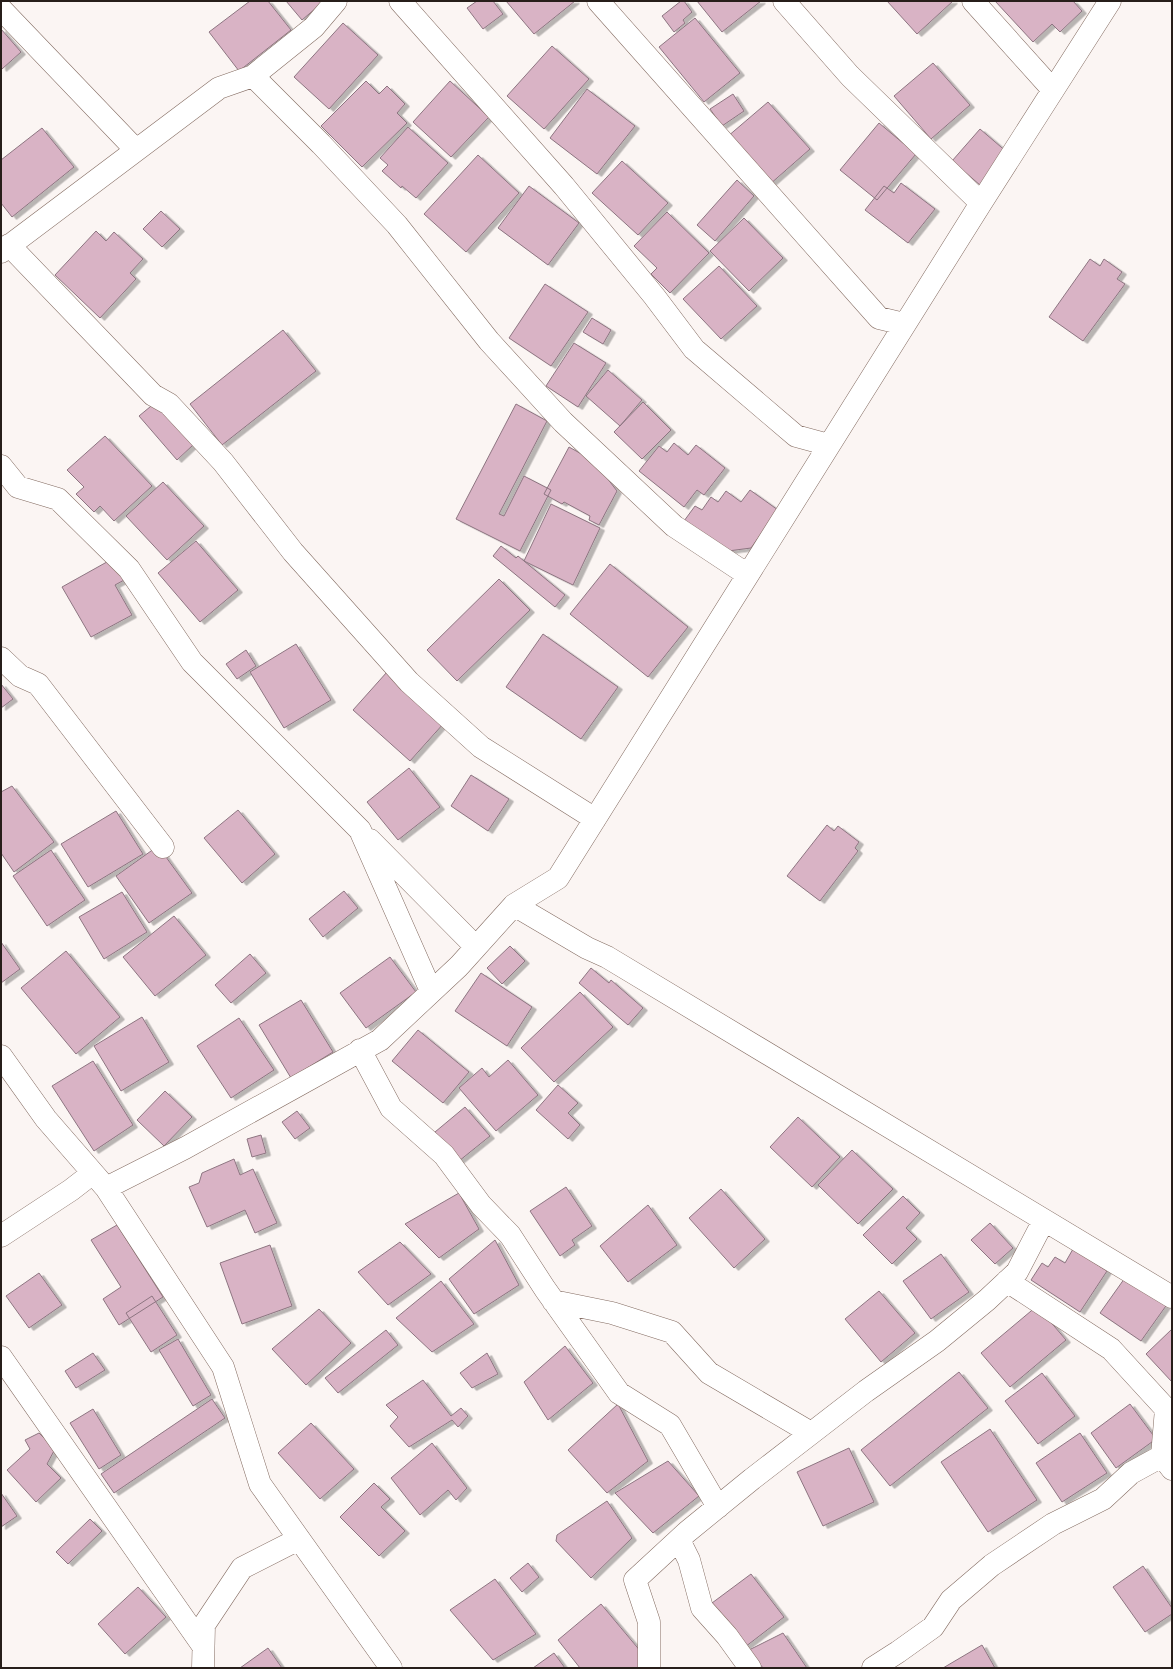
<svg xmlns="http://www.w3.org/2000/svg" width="1173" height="1669" font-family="'IBM Plex Serif',serif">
<defs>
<filter id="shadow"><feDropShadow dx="4.5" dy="2.5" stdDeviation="0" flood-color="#0004"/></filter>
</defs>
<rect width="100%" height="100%" fill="#fbf5f3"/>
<path fill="#d9b3c5" stroke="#8d7581" filter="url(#shadow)" d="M250,1H268L291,30L239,71L209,32Z
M286,1H322L323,2L302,20Z
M477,1H493L503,14L483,29L467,8Z
M506,1H575L534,34Z
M681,1H684L692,12L683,20L685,23L674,32L662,16Z
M697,1H761L722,32Z
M887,1H953L917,34Z
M995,1H1073L1082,11L1060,32L1052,24L1033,42Z
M695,18L740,73L704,102L659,47Z
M343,23L378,55L329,109L294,77Z
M1,29L21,52L2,69L1,67Z
M552,46L589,79L544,129L507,96Z
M933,63L970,105L931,139L894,96Z
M366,81L379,94L387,86L405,104L397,113L407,123L362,167L321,126Z
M450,81L489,117L451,157L413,122Z
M587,89L635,126L597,174L550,138Z
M733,94L744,111L722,126L710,109Z
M768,102L810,149L769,185L727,137Z
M879,123L916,154L877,200L840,170Z
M408,127L448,163L416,198L402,186L401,188L382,171L388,165L380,158Z
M42,128L74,167L12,217L1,203V160Z
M980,129L1008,153L980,185L952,161Z
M478,155L519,193L466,252L424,214Z
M622,161L668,203L638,235L592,193Z
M737,180L754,196L715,241L697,225Z
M901,183L935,209L908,243L865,210L884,186L894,193Z
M529,186L579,223L548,265L498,228Z
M161,211L180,229L162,247L143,229Z
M667,212L709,253L670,293L651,274L657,268L634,246Z
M744,218L783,258L749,291L710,251Z
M96,231L106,241L114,232L143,259L130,273L136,279L100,318L55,275Z
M1090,259L1100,266L1104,259L1122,272L1117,279L1125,284L1083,341L1049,317Z
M719,266L757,306L721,339L683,299Z
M545,284L588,312L551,366L509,338Z
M592,318L611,330L603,344L583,332Z
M283,330L316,371L222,445L190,404Z
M574,343L606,363L578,407L546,386Z
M608,370L642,400L620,426L586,396Z
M156,402L193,445L177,460L139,416Z
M643,402L671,430L642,459L614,432Z
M516,404L547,421L499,514L504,516L524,476L551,490L520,551L456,519Z
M105,436L152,486L114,521L100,506L94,512L76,494L84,487L67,470Z
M674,443L688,455L696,445L725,468L704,495L697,490L684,507L639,471L659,446L667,452Z
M569,447L594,461L617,491L599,525L589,520L590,516L564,502L562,504L544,494Z
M163,482L204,526L167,560L126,516Z
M750,490L778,510L751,548L728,551L684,521L695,506L702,510L711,497L718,502L726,491L741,502Z
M551,504L600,528L573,585L524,561Z
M196,541L238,590L200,622L158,573Z
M501,546L516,558L518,556L565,595L555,607L493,556Z
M114,558L126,579L115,585L132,615L91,637L62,587Z
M610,564L688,627L648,677L570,614Z
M499,579L530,610L457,681L427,650Z
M543,634L618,687L581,739L506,687Z
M296,644L331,700L284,728L250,672Z
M246,650L256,666L237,679L226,664Z
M387,672L444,723L410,761L353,710Z
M1,684L13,699L1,708Z
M409,768L440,807L398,840L367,802Z
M471,775L509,799L488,831L451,806Z
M12,786L54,842L14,872L1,853V792Z
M238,810L275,854L242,883L204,838Z
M116,811L143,854L88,887L61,844Z
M827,825L834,831L838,826L859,842L855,848L858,851L820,901L787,876Z
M158,846L192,893L149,923L116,876Z
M51,850L85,900L47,926L13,876Z
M344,891L358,908L323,937L309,919Z
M122,892L147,932L104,959L79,917Z
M174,916L206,955L155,996L123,957Z
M1,942L20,969L1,983Z
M510,946L525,961L502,984L487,968Z
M66,951L120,1017L76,1054L21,988Z
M250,954L266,973L231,1003L215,985Z
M390,957L416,992L366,1028L340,993Z
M591,968L609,983L611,980L643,1008L628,1025L579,983Z
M481,973L532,1007L507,1046L455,1011Z
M580,992L613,1027L554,1082L521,1048Z
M301,1000L333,1052L291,1078L259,1025Z
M142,1017L169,1062L121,1091L94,1046Z
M239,1018L274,1070L231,1098L197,1046Z
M418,1030L469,1072L443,1103L392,1061Z
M508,1060L538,1095L496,1131L459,1088L482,1068L489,1077Z
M93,1061L133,1125L94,1151L52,1086Z
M558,1085L578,1103L568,1113L580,1125L568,1139L536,1110Z
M165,1091L192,1117L164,1146L137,1120Z
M465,1107L490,1136L459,1161L435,1132Z
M297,1111L310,1128L295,1139L282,1122Z
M798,1117L840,1157L812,1187L770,1147Z
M261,1135L266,1153L252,1157L247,1139Z
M852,1150L893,1189L858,1224L818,1185Z
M234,1159L240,1175L253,1169L277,1223L255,1233L245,1210L207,1227L189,1187L199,1183L202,1173Z
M566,1187L592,1226L572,1240L575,1245L560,1256L530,1211Z
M721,1189L765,1239L734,1268L689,1218Z
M459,1193L479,1229L439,1258L405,1224Z
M903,1196L920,1213L906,1228L917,1239L892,1264L863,1235Z
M648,1205L677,1245L628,1282L600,1246Z
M990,1223L1013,1248L995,1264L971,1240Z
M117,1225L163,1297L119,1325L103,1299L121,1287L91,1240Z
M495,1240L519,1285L474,1314L449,1279Z
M400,1242L431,1274L388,1305L358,1272Z
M270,1245L292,1306L242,1324L220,1263Z
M1073,1249L1107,1271L1080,1312L1031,1280L1042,1263L1048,1267L1055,1257L1065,1263Z
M941,1254L969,1292L931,1319L903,1281Z
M39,1273L62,1305L29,1328L6,1296Z
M1127,1275L1168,1303L1141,1341L1100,1313Z
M441,1281L474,1324L432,1352L396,1318Z
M879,1291L915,1333L881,1362L845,1319Z
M152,1296L177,1335L151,1352L126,1313Z
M1037,1306L1066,1340L1010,1387L981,1353Z
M319,1309L351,1343L306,1385L272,1349Z
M1172,1329V1382L1146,1354Z
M386,1330L398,1345L338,1393L325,1378Z
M178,1339L211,1395L193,1406L159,1350Z
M565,1346L593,1383L548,1420L524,1382Z
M93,1353L105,1370L76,1388L65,1371Z
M487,1353L498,1374L472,1388L460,1373Z
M959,1372L988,1408L890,1486L861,1450Z
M1042,1373L1075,1416L1038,1444L1005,1401Z
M423,1380L451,1416L461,1408L468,1416L458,1427L452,1420L409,1447L390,1426L398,1417L386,1405Z
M212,1399L225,1418L114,1493L101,1474Z
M618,1404L648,1461L607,1493L568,1450Z
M1130,1404L1156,1439L1116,1468L1091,1433Z
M93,1409L121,1455L99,1469L70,1423Z
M311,1423L354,1469L320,1499L278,1453Z
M990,1429L1037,1500L988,1532L941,1462Z
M39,1433L55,1449L47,1464L61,1478L36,1502L7,1470L30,1449L25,1440Z
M1080,1433L1107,1473L1062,1502L1036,1463Z
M432,1443L467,1488L456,1500L448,1490L420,1515L391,1478Z
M849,1448L874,1502L823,1526L797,1472Z
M668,1461L699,1496L653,1533L615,1493Z
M374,1483L390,1499L381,1507L405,1531L379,1556L340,1517Z
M1,1493L17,1516L1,1527Z
M607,1501L632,1538L591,1578L556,1541L557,1535Z
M90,1519L102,1531L68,1564L56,1552Z
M528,1563L539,1577L522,1592L510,1578Z
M1143,1566L1172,1608V1614L1145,1632L1113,1587Z
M751,1574L784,1617L745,1647L712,1603Z
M495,1579L536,1634L493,1660L450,1610Z
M138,1587L166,1617L125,1654L98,1624Z
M601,1604L647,1659L637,1668H580L558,1640Z
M783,1633L807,1668H763L749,1650Z
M982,1645L995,1668H943Z
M268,1648L282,1668H240Z
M554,1653L565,1668H533Z"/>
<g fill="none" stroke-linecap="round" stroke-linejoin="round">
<g stroke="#846c62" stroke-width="23">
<path id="street" d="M400,1L564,186L654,296L694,349L796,436L829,445
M598,1L879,318L904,324
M784,1L850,76L981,203
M973,1L1053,90
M1110,1L981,203L558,878L514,905L587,948L607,957L1172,1297
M1,9L136,150
M253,76L321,144L397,225L489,341L563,422L674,526L748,575
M9,245L153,395L169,404L223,462L293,552L409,682L481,747L595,819
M1,252L219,88L253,76L314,27L336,1
M1,466L18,487L58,499L129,569L192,662L360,830L431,991
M1,658L20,676L38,684L163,847
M370,840L476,947
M360,1050L391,1108L444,1155L481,1205L510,1235L545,1289L619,1393L670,1425L718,1507
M1,1056L46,1119L106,1188
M1,1236L71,1190L93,1173
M1007,1281L1111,1349L1166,1409L1162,1456L1172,1469
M553,1301L612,1313L672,1332L709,1373L811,1433
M1,1357L203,1646
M679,1540L689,1560L702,1608L727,1636L750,1668
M203,1668L204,1625L242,1568L299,1539
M391,1668L260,1484L223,1367L106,1188L185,1148L380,1040L459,966L514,905
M649,1668V1622L635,1580L687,1532L752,1479L866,1391L937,1341L987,1300L1017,1272L1044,1220
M873,1668L898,1652L933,1627L951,1600L992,1565L1053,1524L1103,1499L1131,1473L1162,1456"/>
</g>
<use href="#street" stroke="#fff" stroke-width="22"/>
</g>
<rect width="1173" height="1669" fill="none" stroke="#271e1a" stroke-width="4"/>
</svg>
